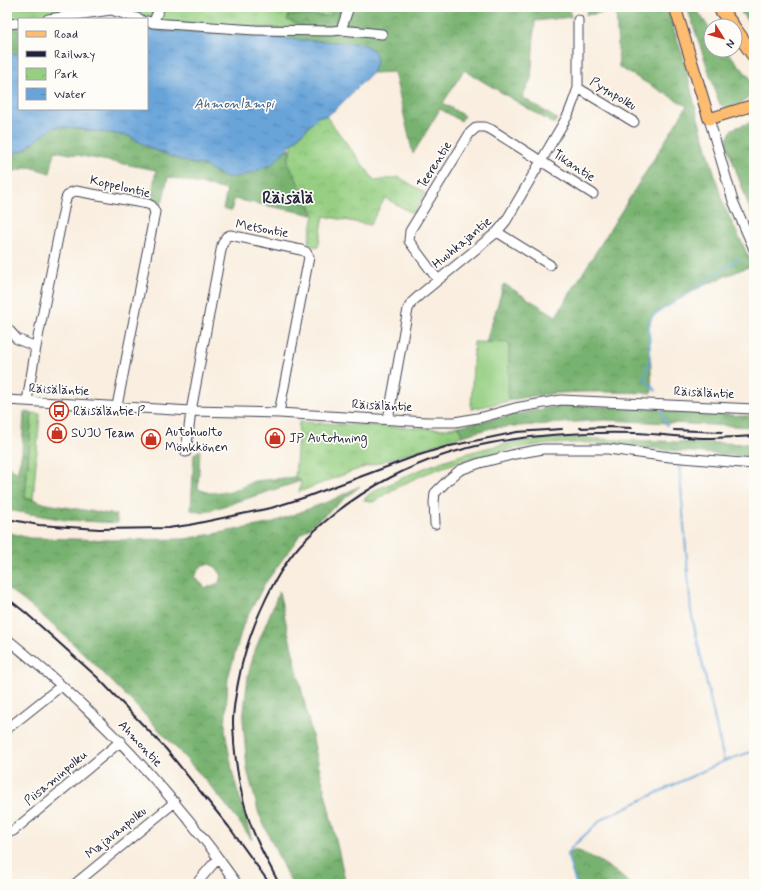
<svg xmlns="http://www.w3.org/2000/svg" width="761" height="891" font-family="Mynerve,sans-serif">
<defs>
<pattern id="grass-tufts" width="24" height="20" patternUnits="userSpaceOnUse"><rect width="24" height="20" fill="#96cf82"/><path d="M3 7l-1-3M5 7V3M7 7l1-3M15 17l-1-3M17 17v-4M19 17l1-3" fill="none" stroke="#81b171"/></pattern>
<pattern id="forest-crowns" width="20" height="18" patternUnits="userSpaceOnUse"><rect width="20" height="18" fill="#78b270"/><path d="M2 6a3 3 0 1 1 6 0M12 15a3 3 0 1 1 6 0" fill="none" stroke="#62905d"/></pattern>
<pattern id="park-crowns" width="20" height="18" patternUnits="userSpaceOnUse"><rect width="20" height="18" fill="#96cf82"/><path d="M2 6a3 3 0 1 1 6 0M12 15a3 3 0 1 1 6 0" fill="none" stroke="#81b171"/></pattern>
<pattern id="water-ripples" width="26" height="14" patternUnits="userSpaceOnUse"><rect width="26" height="14" fill="#69a4d9"/><path d="M2 4q2-2 4 0t4 0M15 11q2-2 4 0t4 0" fill="none" stroke="#5685b1"/></pattern>
</defs>
<rect width="100%" height="100%" fill="#fdfcf7"/>
<filter id="ink" filterUnits="userSpaceOnUse"><feTurbulence type="fractalNoise" baseFrequency=".025" numOctaves="2"/><feDisplacementMap in="SourceGraphic" scale="8" xChannelSelector="R" yChannelSelector="G"/><feConvolveMatrix kernelMatrix="1 2 1 2 8 2 1 2 1" color-interpolation-filters="sRGB"/></filter>
<filter id="wash" filterUnits="userSpaceOnUse"><feTurbulence type="fractalNoise" baseFrequency=".012" numOctaves="4" result="noise"/><feDisplacementMap in="SourceGraphic" scale="16" xChannelSelector="R" yChannelSelector="G"/><feGaussianBlur stdDeviation="0.9" result="paint"/><feColorMatrix in="noise" values="0 0 0 0 0 0 0 0 0 0 0 0 0 0 0 0 0 1.4 0 .05"/><feComposite in="paint" operator="in"/></filter>
<g filter="url(#wash)">
<rect width="100%" height="100%" fill="#f9eedf"/>
<path fill="url(#grass-tufts)" stroke="#5c785e" d="M160,7H294L332,12L330,16L287,20L301,25L308,30L153,23Z
M32,413L40,414L33,499H25Z
M299,422L444,429L459,426L462,436L353,471L299,492L301,481L295,477Z
M576,438L619,440L614,444C536,437 437,458 373,502L364,501C367,492 384,486 392,483C425,466 460,454 496,446C520,440 551,439 576,438Z"/>
<path fill="url(#forest-crowns)" stroke="#4d6a56" fill-rule="evenodd" d="M294,7H569L571,17L535,21L531,79L522,97L557,119L554,124L464,70L443,103L464,116L461,121L440,109L413,154L394,72L372,73L377,60L374,51L363,44L147,30V21L307,30L301,25L287,20L289,15L330,16L332,12Z
M588,7H666L682,53L698,118L724,206L753,266L745,268L698,288L657,313L651,318L649,327L652,393C603,392 555,389 508,401L509,343L486,342L504,284L556,316L687,106L619,67L616,11L586,15Z
M687,7H695L711,31V50H726L750,78L754,89L746,100L730,108L720,105Z
M737,7H754V29Z
M19,23V54L7,53V24Z
M754,121V221L726,142L732,129Z
M54,127H66L129,136L152,149L189,163L203,165L226,178L271,165L283,152L291,148L288,162L314,215L234,199L231,211L223,209L227,190L168,177L162,203L151,200L156,170L55,151L50,173L30,167L7,173V156L24,150Z
M570,405L653,409L742,416L754,415V427L605,420L491,428L462,436L459,426L542,409Z
M24,412L32,413L25,499H33L46,504L116,515L118,523L66,520L7,510V465L17,473L22,453Z
M619,440L754,444V457L618,446L614,444Z
M200,450L198,489L210,493L233,491L254,481L295,477L301,481L202,513L191,510L194,454Z
M360,486L300,535L264,585L243,625L228,678L225,730L233,775L252,840C220,793 180,752 141,711C99,668 56,624 7,588V532L29,538L112,540L185,539L268,524L330,501ZM209,564L216,567L221,574L219,583L206,588L194,577L202,565Z
M279,592L346,884H293L286,873L259,814L247,769L243,720L248,676L254,653Z
M576,850C597,858 614,869 630,884H576L567,854Z"/>
<path fill="url(#park-crowns)" stroke="#5c785e" d="M7,7H160L153,23L111,10L48,19H19L7,24Z
M319,116H326L375,181L399,177L425,193L414,214L385,198L370,225L324,216L318,247L308,245L314,215L288,162L293,143Z"/>
<path fill="#96cf82" stroke="#5c785e" d="M474,342L509,343L508,401L471,409Z"/>
<path fill="url(#water-ripples)" stroke="#46638a" d="M147,30L363,44L374,51L377,60L372,73L335,110L326,116H319L271,165L243,176L226,178L203,165L189,163L152,149L129,136L66,127H54L24,150L7,156V53L19,54V109H147Z"/>
<g fill="none" stroke-linecap="round" stroke-linejoin="round">
<path stroke="#69a4d9" stroke-width="2" d="M656,391L651,385L644,379L650,358L649,327L651,318L656,313L684,296L739,258
M661,410L667,425
M679,462L691,612L724,761
M576,884L567,854L572,847L602,819L724,761L754,751"/>
</g>
</g>
<g filter="url(#ink)">
<g fill="none" stroke-linecap="round" stroke-linejoin="round">
<g stroke="#424154" stroke-width="11">
<path id="minor" d="M48,19L111,10L140,19
M147,21L153,23L255,30L332,31L341,30L382,34
M153,23L160,7
M7,24L19,23
M341,30L349,7
M578,88L634,122
M709,119L733,201L754,249
M497,232L550,265
M438,280L409,241L410,231L470,133L477,127H485L492,130L593,194
M7,328L17,339L36,347
M7,400L191,411L279,413L427,422H455L483,417L515,408L561,400L754,409
M27,401L36,347L65,203C66,196 69,192 76,191L148,204L152,206L155,212L117,406
M388,419L408,309L412,302L421,294L497,232L506,221L568,115L573,102L578,88V20
M186,452L191,411L222,245L226,237L230,235L301,250L306,252L309,257L279,413
M435,524L434,502L435,493L448,480L460,470L480,463L515,454L543,449H608L670,457L754,464
M7,639C95,710 172,791 237,884
M7,729L56,690L61,685
M7,832L13,831L121,741
M75,884L175,802
M196,884L214,863L220,860"/>
</g>
<g stroke="#424154" stroke-width="13">
<path id="major" d="M675,7L709,119L754,105"/>
</g>
<g stroke="#424154" stroke-width="15">
<path id="highway" d="M719,7L733,26
M735,29L754,56"/>
</g>
<use href="#minor" stroke="#fff" stroke-width="9"/>
<use href="#major" stroke="#fdbc6f" stroke-width="11"/>
<use href="#highway" stroke="#fdbc6f" stroke-width="13"/>
<path stroke="#22223b" stroke-width="2" d="M580,428L607,427L632,428
M674,430L722,432
M7,519L39,525L99,529L168,528L189,525L271,508L306,497L416,456L445,447L517,432L562,429
M7,598L26,613L97,677L166,749L229,827L270,884
M279,884C272,869 263,854 256,838C243,809 237,775 234,743C234,736 233,729 233,722C233,703 238,683 242,664C252,624 276,569 305,540C356,489 421,456 491,443C537,434 588,432 635,433C658,434 680,437 703,438C720,438 737,437 754,436"/>
</g>
</g>
<defs>
<g id="bus-ring" transform="scale(1)"><circle r="9.5" fill="#fdfcf7" stroke="#c8321e" stroke-width="1.5"/><path d="M-5-6H5V4H4V6H2V4H-2V6H-4V4H-5ZM-3.5-4V0h7V-4ZM-3.5 1.2v1.5H-2V1.2ZM2 1.2v1.5H3.5V1.2Z" fill="#c8321e"/></g>
<g id="shop-ring" transform="scale(1)"><circle r="9.5" fill="#fdfcf7" stroke="#c8321e" stroke-width="1.5"/><path d="M-5-2.5h2.3a2.7 3.5 0 0 1 5.4 0H5L5.5 6h-11ZM-1.5-2.5h3a1.5 2.3 0 0 0-3 0Z" fill="#c8321e"/></g>
</defs>
<g fill-rule="evenodd">
<use href="#bus-ring" x="59" y="411"/>
<use href="#shop-ring" x="57" y="433"/>
<use href="#shop-ring" x="275" y="438"/>
<use href="#shop-ring" x="151" y="439"/>
</g>
<g text-anchor="middle" dominant-baseline="central" stroke-width="3.5" stroke-linejoin="round" paint-order="stroke">
<g font-size="13" fill="#22223b" stroke="#fdfcf7">
<text transform="translate(613 94) rotate(31)">Pyynpolku</text>
<text transform="translate(435 165) rotate(-58)">Teerentie</text>
<text transform="translate(574 166) rotate(33)">Tikantie</text>
<text transform="translate(120 187) rotate(13)">Koppelontie</text>
<text transform="translate(262 229) rotate(10)">Metsontie</text>
<text transform="translate(462 243) rotate(-40)">Huuhkajantie</text>
<text transform="translate(59 390) rotate(3)">Räisäläntie</text>
<text transform="translate(704 393) rotate(3)">Räisäläntie</text>
<text transform="translate(382 406) rotate(3)">Räisäläntie</text>
<text transform="translate(140 744) rotate(47)">Ahmontie</text>
<text transform="translate(56 778) rotate(-40)">Piisaminpolku</text>
<text transform="translate(116 833) rotate(-39)">Majavanpolku</text>
</g>
<g font-size="13" fill="#22223b" stroke="#fdfcf7" text-anchor="start">
<text x="73" y="411">Räisäläntie P</text>
<text x="165" y="432">Autohuolto<tspan x="165" dy="15">Mönkkönen</tspan></text>
<text x="71" y="433">SUJU Team</text>
<text x="289" y="438">JP Autotuning</text>
</g>
<g font-size="14" font-style="italic" fill="#425c82" stroke="#fdfcf7">
<text x="234" y="104">Ahmonlampi</text>
</g>
<g font-size="17" font-weight="bold" fill="#22223b" stroke="#fdfcf7">
<text x="288" y="198">Räisälä</text>
</g>
</g>
<rect width="761" height="891" fill="none" stroke="#fdfcf7" stroke-width="24"/>
<rect x="18" y="18" width="130" height="92" fill="#fdfcf7" stroke="#a5a5ac"/>
<rect x="26" y="31" width="20" height="6" fill="#fdbc6f" stroke="#a5a5ac"/>
<text x="54" y="38" font-size="12" fill="#22223b">Road</text>
<rect x="26" y="51" width="20" height="6" fill="#22223b" stroke="#a5a5ac"/>
<text x="54" y="58" font-size="12" fill="#22223b">Railway</text>
<rect x="26" y="68" width="20" height="12" fill="url(#park-crowns)" stroke="#a5a5ac"/>
<text x="54" y="78" font-size="12" fill="#22223b">Park</text>
<rect x="26" y="88" width="20" height="12" fill="url(#water-ripples)" stroke="#a5a5ac"/>
<text x="54" y="98" font-size="12" fill="#22223b">Water</text>
<g transform="translate(723 38) rotate(127)"><circle r="19" fill="#fdfcf7" stroke="#a5a5ac"/>
<path d="M0-3L7 15L0 10L-7 15Z" fill="#c8321e"/>
<text y="-6" font-size="11" font-weight="bold" text-anchor="middle" fill="#22223b">N</text>
</g>
</svg>
